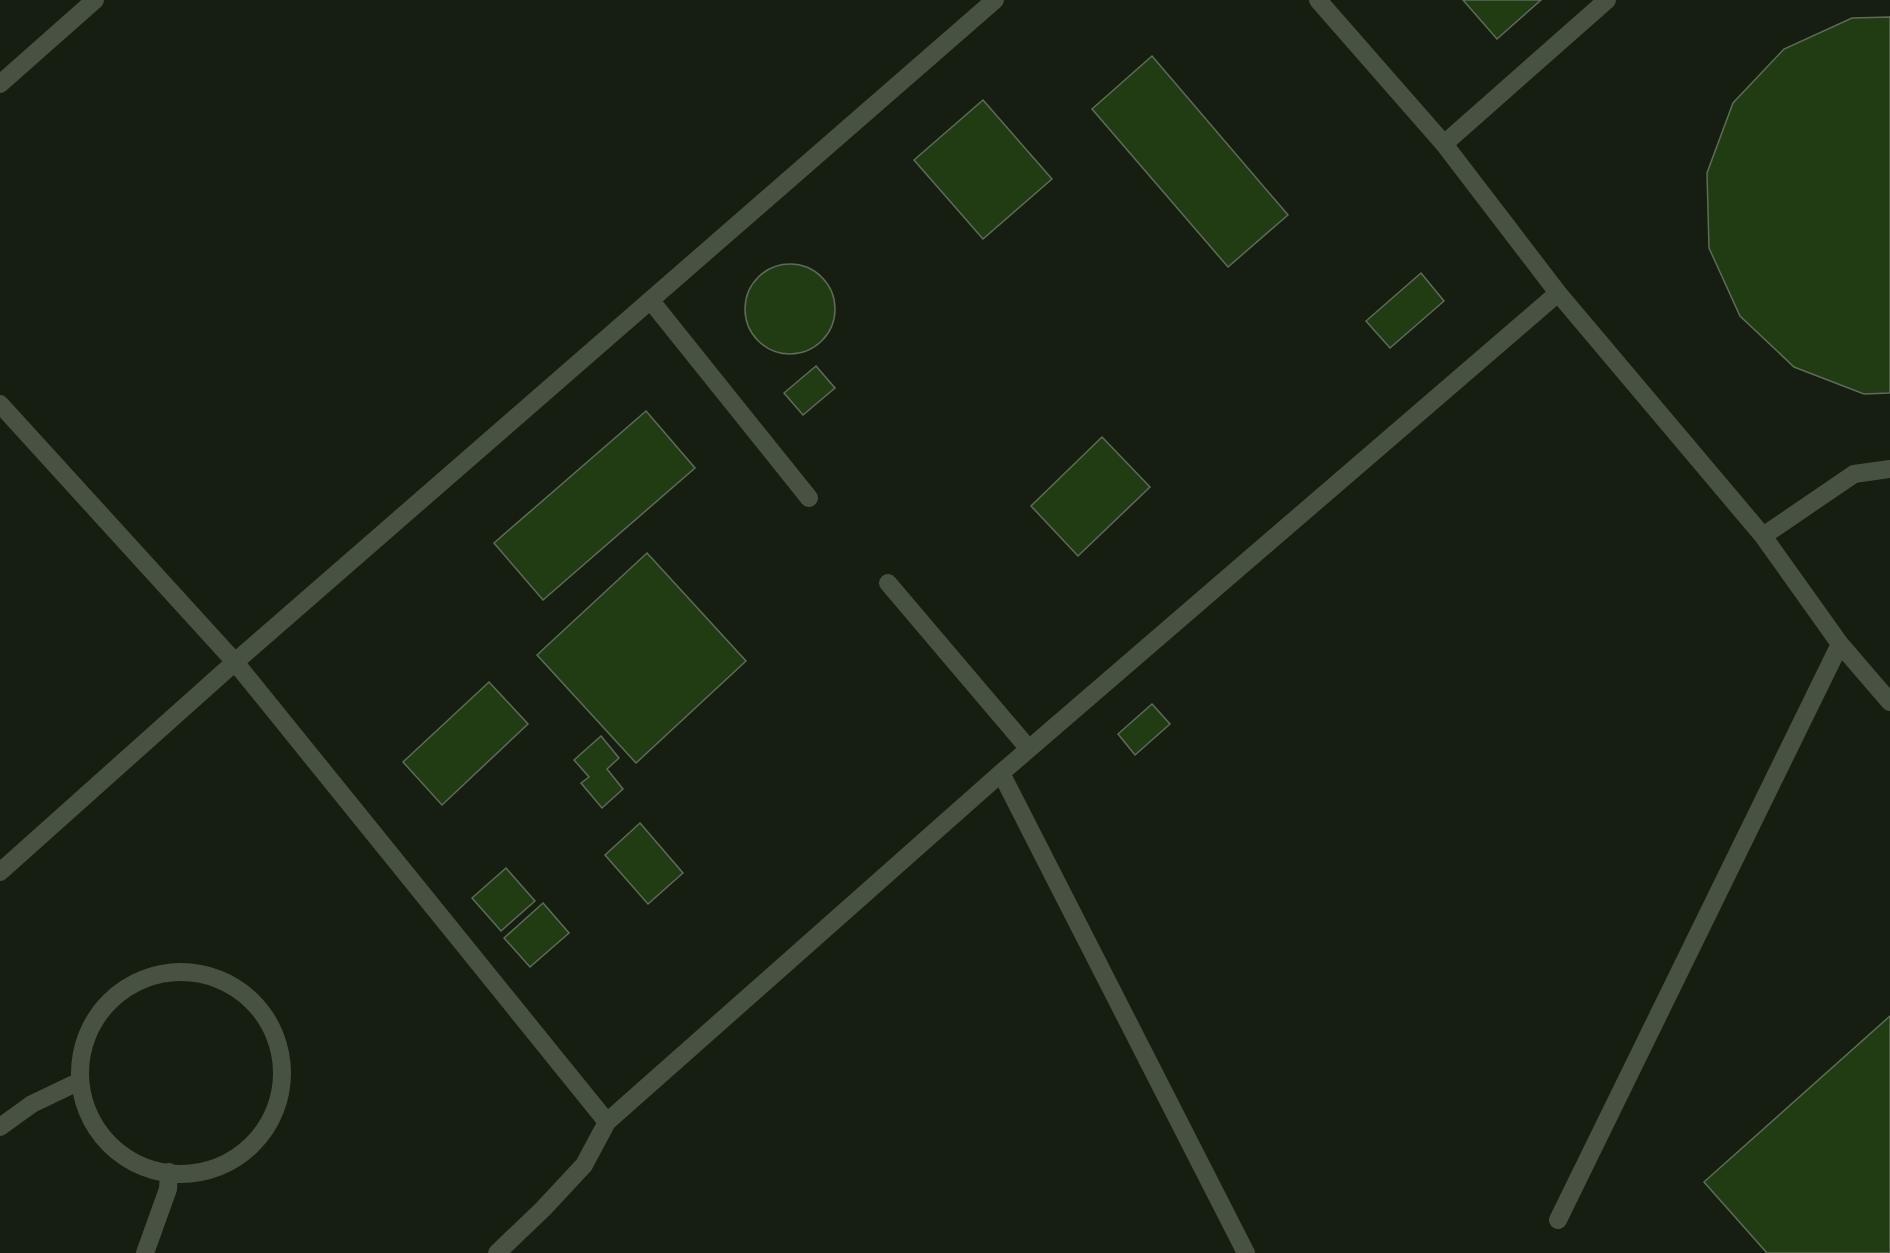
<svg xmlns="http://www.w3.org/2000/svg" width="1890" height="1253" font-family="'Times New Roman',serif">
<rect width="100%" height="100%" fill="#151e10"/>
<path fill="#213c12" stroke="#5f6a5a" stroke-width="1.5" d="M1463,0H1541L1497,39Z
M1890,17V393L1864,394L1794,367L1740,316L1709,248L1707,173L1733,103L1784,49L1852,18Z
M1152,56L1288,215L1228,267L1092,109Z
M983,100L1052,179L983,239L914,160Z
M745 309a45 45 0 1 1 90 0a45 45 0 1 1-90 0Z
M1421,273L1444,301L1390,348L1366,321Z
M816,366L835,388L803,415L784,393Z
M646,411L695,468L543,600L494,543Z
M1102,437L1150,487L1078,556L1031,506Z
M647,553L746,661L636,763L537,655Z
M489,682L528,724L442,805L403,762Z
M1152,704L1170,724L1135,755L1118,734Z
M601,736L619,758L607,769L623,789L602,808L581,783L589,777L574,760Z
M640,823L683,873L648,904L605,855Z
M506,868L535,901L501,931L472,898Z
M543,903L569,933L530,967L504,938Z
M1890,1016V1253H1767L1704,1182Z"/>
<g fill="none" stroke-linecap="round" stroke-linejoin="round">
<path stroke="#475242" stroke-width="18" d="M1318,0L1444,144
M0,84L95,0
M1558,293L1444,144L1607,0
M651,301L809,498
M0,404L235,662L607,1122
M1763,536L1854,474L1890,469
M888,583L1029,749
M1001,773L1246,1253
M0,872L235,662L995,0
M80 1073a101 101 0 1 1 202 0a101 101 0 1 1-202 0Z
M0,1127L32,1104L80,1081
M1558,1220L1840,644
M145,1253L168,1189L169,1172
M497,1253L543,1209L584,1165L607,1122L1001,773L1558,293L1763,536L1840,644L1890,702"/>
</g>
</svg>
